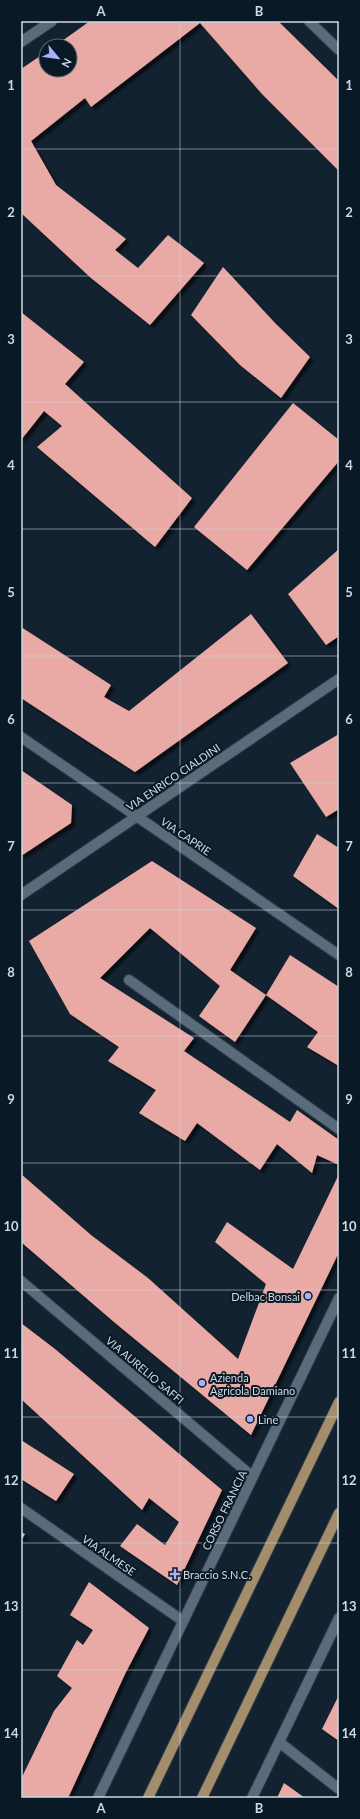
<svg xmlns="http://www.w3.org/2000/svg" width="360" height="1819" font-family="Lato,sans-serif">
<defs>
<filter id="shadow"><feDropShadow dx="3.5" dy="3.5" stdDeviation="1" flood-color="#0009"/></filter>
</defs>
<rect width="100%" height="100%" fill="#132230"/>
<path fill="#e9a9a4" filter="url(#shadow)" d="M90,21H278L339,81V171L262,94L200,23L91,107L85,98L31,141L56,185L126,239L115,250L138,268L168,235L204,263L150,325L91,278L21,213V69L46,52V70H70V46H55Z
M223,267L275,323L310,357L281,398L240,365L191,315Z
M21,312L84,362L65,384L192,498L155,547L37,447L62,426L44,411L21,440Z
M293,403L339,440V461L247,570L194,527Z
M339,549V636L326,645L288,594Z
M251,614L288,663L135,772L21,698V627L111,685L104,697L129,711Z
M339,734V809L326,817L290,763Z
M21,770L72,805L71,823L21,856Z
M317,834L339,848V909L293,876Z
M152,861L256,928L230,970L266,995L290,955L339,987V1066L307,1047L318,1032L266,995L235,1042L199,1016L220,986L150,928L100,978L194,1038L184,1051L290,1122L297,1110L339,1140V1165L317,1155L312,1173L277,1144L260,1170L197,1123L185,1141L139,1113L156,1090L108,1061L119,1047L70,1014L29,941Z
M21,1174L91,1235L148,1278L238,1359L266,1284L215,1242L227,1222L293,1269L339,1174V1252L251,1435L114,1322L21,1242Z
M21,1323L55,1349L222,1490L177,1585L120,1546L137,1524L165,1545L179,1522L149,1498L142,1510L21,1399Z
M21,1440L74,1474L56,1501L21,1479Z
M21,1532L25,1534L21,1541Z
M89,1582L149,1628L125,1674L68,1798H21V1779L54,1711L72,1688L57,1676L77,1640L83,1645L93,1630L70,1615Z
M339,1695V1741L322,1729Z
M284,1783L305,1798H277Z"/>
<g fill="none" stroke-linecap="round" stroke-linejoin="round">
<g stroke="#323c48" stroke-width="12">
<path id="minor" d="M309,21L339,50
M21,42L52,21
M21,737L339,955
M21,895L339,679
M129,980L339,1129
M21,1281L253,1477
M21,1508L183,1621
M279,1742L339,1789
M98,1798L339,1298
M252,1798L339,1618"/>
</g>
<g stroke="#323c48" stroke-width="12">
<path id="major" d="M148,1798L339,1402
M202,1798L339,1513"/>
</g>
<use href="#minor" stroke="#5a6b7c" stroke-width="10"/>
<use href="#major" stroke="#a38d6b" stroke-width="10"/>
</g>
<path fill="none" stroke="#cfd9e2" stroke-width="1" stroke-opacity="0.55" d="M180,21V1798M21,149H339M21,276H339M21,402H339M21,529H339M21,656H339M21,783H339M21,910H339M21,1036H339M21,1163H339M21,1290H339M21,1417H339M21,1543H339M21,1670H339"/>
<g fill="#abaffb" stroke="#0a1926" stroke-width="1.5">
<circle cx="308" cy="1296" r="4"/>
<circle cx="202" cy="1383" r="4"/>
<circle cx="250" cy="1419" r="4"/>
<path d="M173 1568h4v4h4v4h-4v4h-4v-4h-4v-4h4z"/>
</g>
<g text-anchor="middle" dominant-baseline="central" stroke-width="4" stroke-linejoin="round" paint-order="stroke">
<g font-size="11" fill="#cfd9e2" stroke="#0a1926">
<text transform="translate(173 777) rotate(-34)">VIA ENRICO CIALDINI</text>
<text transform="translate(186 836) rotate(34)">VIA CAPRIE</text>
<text transform="translate(145 1370) rotate(40)">VIA AURELIO SAFFI</text>
<text transform="translate(224 1510) rotate(-64)">CORSO FRANCIA</text>
<text transform="translate(109 1555) rotate(35)">VIA ALMESE</text>
</g>
<g font-size="11" fill="#cfd9e2" stroke="#0a1926" text-anchor="start">
<text x="300" y="1296" text-anchor="end">Delbac Bonsai</text>
<text x="210" y="1377">Azienda<tspan x="210" dy="13">Agricola Damiano</tspan></text>
<text x="258" y="1419">Line</text>
<text x="183" y="1574">Braccio S.N.C.</text>
</g>
</g>
<rect width="360" height="1819" fill="none" stroke="#0a1926" stroke-width="44"/>
<g transform="translate(58 58) rotate(119)"><circle r="19" fill="#0a1926" stroke="#596671"/>
<path d="M0-3L7 15L0 10L-7 15Z" fill="#abaffb"/>
<text y="-6" font-size="11" font-weight="bold" text-anchor="middle" fill="#cfd9e2">N</text>
</g>
<rect x="22" y="22" width="316" height="1775" fill="none" stroke="#cfd9e2" stroke-width="1.5"/>
<g font-size="13" text-anchor="middle" font-weight="bold" fill="#cfd9e2">
<text x="101" y="16">A</text>
<text x="259" y="16">B</text>
<text x="11" y="90">1</text>
<text x="349" y="90">1</text>
<text x="11" y="217">2</text>
<text x="349" y="217">2</text>
<text x="11" y="344">3</text>
<text x="349" y="344">3</text>
<text x="11" y="470">4</text>
<text x="349" y="470">4</text>
<text x="11" y="597">5</text>
<text x="349" y="597">5</text>
<text x="11" y="724">6</text>
<text x="349" y="724">6</text>
<text x="11" y="851">7</text>
<text x="349" y="851">7</text>
<text x="11" y="977">8</text>
<text x="349" y="977">8</text>
<text x="11" y="1104">9</text>
<text x="349" y="1104">9</text>
<text x="11" y="1231">10</text>
<text x="349" y="1231">10</text>
<text x="11" y="1358">11</text>
<text x="349" y="1358">11</text>
<text x="11" y="1485">12</text>
<text x="349" y="1485">12</text>
<text x="11" y="1611">13</text>
<text x="349" y="1611">13</text>
<text x="11" y="1738">14</text>
<text x="349" y="1738">14</text>
<text x="101" y="1813">A</text>
<text x="259" y="1813">B</text>
</g>
</svg>
